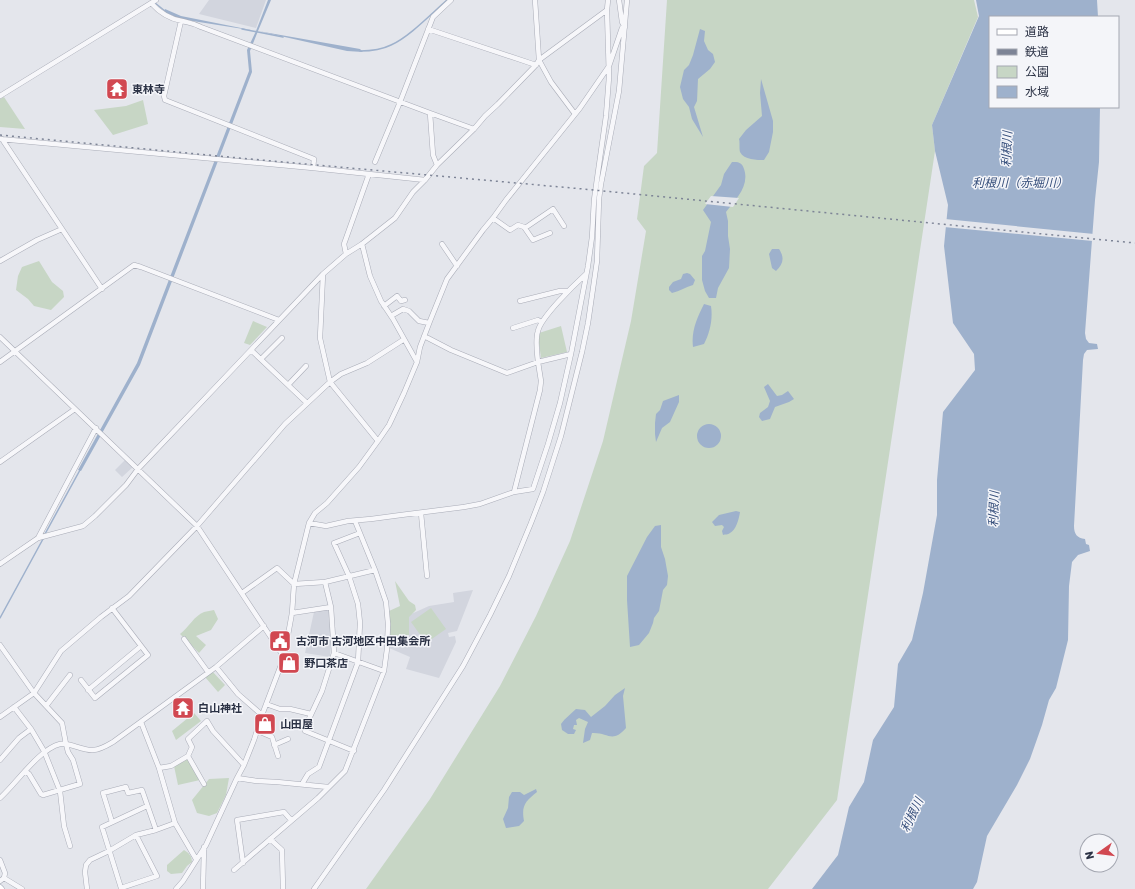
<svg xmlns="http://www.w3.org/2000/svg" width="1135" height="889" font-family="Rubik,'Noto Sans JP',sans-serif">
<rect width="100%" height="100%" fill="#e4e6ec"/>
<path fill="#d2d5de" d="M209,0H266L256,28L199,14Z
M126,459L133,467L122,477L115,470Z
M473,590L457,631L448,633L449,637L455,636L456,642L439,678L406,669L410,657L389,648L391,637H409V615L429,606L454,602L453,593Z
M329,609L331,643L330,657L305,653L314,612Z"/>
<path fill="#c7d6c5" d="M667,0H974L978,17L932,125L935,151L837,800L768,889H366L430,799L500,686L536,616L570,541L603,441L631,321L646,231L637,219L644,166L657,153Z
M4,97L25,129L0,127V99Z
M143,100L148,124L113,135L94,110L126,106Z
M39,261L52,282L63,291L64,297L51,310L34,306L28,299L16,290L18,276L22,267Z
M253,321L267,327L250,345L244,343Z
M561,326L567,352L541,358L539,343V333Z
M395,581L409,601L415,605L416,610L409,617V635L390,636L389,611L400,606Z
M431,608L446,629L426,643L411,622Z
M214,610L218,619L211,630L196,636L206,645L199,653L180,634C189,627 194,616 204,612C207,611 211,611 214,610Z
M212,671L225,685L218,692L205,677Z
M194,713L201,721L176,740L172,731Z
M188,758L200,780L178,785L174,766Z
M229,778L226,795L217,813L209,816L197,813L192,800L209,779Z
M184,850C189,853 192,856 192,862L187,866L182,873L171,874L167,871V865Z"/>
<path fill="#9eb1cc" d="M268,0H271L258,31L360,49L363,52L347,51L258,31L250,51L252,72L140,365L81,471L78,470L137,363L249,71L247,50L256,31L180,19L164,12L165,9L181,16L256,31Z
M976,0H1097L1098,17H990V107H1100L1099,162L1095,200L1085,333L1086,339L1089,343L1097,344L1098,349L1087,350L1084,354L1083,360L1074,526C1074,534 1077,538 1085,539L1086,544L1089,545L1090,551L1078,555L1072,562L1069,586L1068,640L1056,688L1049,700L1042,725L1030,759L1017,785L987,836L977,882L973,889H812L838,855L849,807L864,782L873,740L894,707L898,664L912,640L923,593L937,515V480L943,412L975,370L974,354L953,323L944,246L948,205L935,151L932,125L979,16Z
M700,29L705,31L704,41L708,50L713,54L715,62L710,69L698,79L697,101L694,107L703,137L692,119L689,107L683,99L680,87L684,70L689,65L693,55Z
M761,79L773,121V132L769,152L764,160C757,160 744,160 740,152C739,148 740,142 739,139L746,130L762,116L760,93Z
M732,162C738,162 742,162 744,169C750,186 735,200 726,212L728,221V236L730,249L729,268L718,288L716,298H709L705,291L702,280V256L705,251L711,222L703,210L721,185L724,174Z
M772,249H779C785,258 783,264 776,271L772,268L769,254Z
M687,273L690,274L695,280L693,285C686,287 680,291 672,293L669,290V287L673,282L681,279L683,274Z
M704,304L711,306C713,319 710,332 704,344L693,347C691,331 697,318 704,304Z
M768,384L777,396L782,395L788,391L794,399L789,402L775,407L770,419L762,421L759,417L760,413L768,407L770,401L764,387Z
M679,395V402L670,422L662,428L656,442L655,434V423L656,414L660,410L663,401Z
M697 436a12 12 0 1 1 24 0a12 12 0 1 1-24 0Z
M736,511L740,512C739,519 736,530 730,533C728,535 725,534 723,535L722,531L724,527L722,525L715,526L712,522L719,515Z
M661,525V547L665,559L668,576L667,585L663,590L659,611L654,618L653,623L649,633L639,645L630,647L627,600V576L647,537L655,526Z
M625,688L623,696L626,728C612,744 608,732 592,733L590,740L583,743L585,729L588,722L579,718L576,720L577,725H574L573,729L576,730L574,734H568L562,730L561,724C565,718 571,714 576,709L585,710L591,717L605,706L615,695Z
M536,789L537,792C526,801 521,805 524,821L519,826L506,828L503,819L508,808L509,797L512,792H520L524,795Z"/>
<path fill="#e4e6ec" d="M711,196L739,198L733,207L705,204Z
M945,219L1094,234L1093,241L944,227Z"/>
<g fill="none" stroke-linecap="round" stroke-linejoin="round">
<path stroke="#9eb1cc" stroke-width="1.5" d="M155,3L165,11
M242,29L283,37
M360,51C371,51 381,50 391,45C409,37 431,14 447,0
M45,534L80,470
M0,618L43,539"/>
<g stroke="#a9acb7" stroke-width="5.5">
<path id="minor" d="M535,0L539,60L551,82L575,114
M151,3C159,12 170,19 182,21C190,23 193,23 201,27L430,113L474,129
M181,21L164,96L165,100L314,159L313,168
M428,29L536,65
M0,96L156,0
M430,113L433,155L437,165
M0,139L313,168L425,180
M2,139L102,289
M375,162L400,102L433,17L451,0
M493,218L510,230L518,225L524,227L533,240L550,233
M525,228L553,209L564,226
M362,244L370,276L381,301L393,319L417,362
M442,244L457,266
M346,254L344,244L369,174
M0,261L37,240L62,229
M323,274L320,338L330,382L378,441
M520,301L560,291H567
M384,306L397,296L401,301L405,300
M391,316L403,309L409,311L419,321L429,323
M513,328L538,320L541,322
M424,336L451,350L507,373L538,362L541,381L540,390L514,492
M0,337L197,526L284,657
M251,350L307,403
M571,354L538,362C537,352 535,340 538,331C541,317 574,285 586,274
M261,359L282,338
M0,362L134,265L141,267L279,320
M288,385L306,366
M0,462L75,409
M421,513L427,576
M309,523L326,526L348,521L371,519L401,515L464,507L480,504L514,492L533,489L548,444L560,403L571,354L588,266L592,237L594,200L606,116L609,77L607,10L608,0
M38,538L96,428
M0,564L38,538L83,526L95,516L126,485L138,469L323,274L346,254L362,244L395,218L413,192L425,180L437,165L474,129L485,116L498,104L536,65L539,60L607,10
M325,582L331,607L334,653L322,691L308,721L305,731L354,751
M242,593L277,568L294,584L325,582L375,570
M292,613L331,607
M184,639L208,672
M0,645L34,693L62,723L66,744L68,752L73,760L80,784L43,795L41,794L29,774L25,771
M334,653L384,671
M216,667L238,694L262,715
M81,680L95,698L148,655L112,608
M88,690L141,646
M266,704L280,709H290L311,714
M46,706L70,675
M14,707L31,729L44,751L60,791L64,826L70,846
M0,717L34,693L61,651L101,617L129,596L197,526L285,424L330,382L341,374L367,363L403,340
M141,722L159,768L175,823L196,859
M258,731L272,737L278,756
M274,745L288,739
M0,760L19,738L31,729
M159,768L171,766L188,756
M237,778L257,781L277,782L328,787
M204,784L188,756L192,747L188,739L207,721L213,731L244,765
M302,784L308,774L319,767L358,662L360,623L358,604L349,576L334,543L360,533
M0,798C16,784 39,749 60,744C69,742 83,751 93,750C100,750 108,745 113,742L216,667L264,626
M112,822L103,793L126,787L128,793L142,790L156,830
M136,835L157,876L121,888L102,827L147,806
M270,839L282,850L283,889
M0,860L5,873L4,878
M243,863L237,820L284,812L291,820
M234,870L318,798L345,771L384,671L387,649L388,624L386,602L375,570L355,521
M0,881L4,878L22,889
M87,889L85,872L86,865L90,860L109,851L136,835L156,830L175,823
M176,889L183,881L206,845L237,778L244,765L254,740L262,715L284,657L292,613L294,584L309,523L315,513L327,503L359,467L378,441L389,425L404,393L417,362L420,347L430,321L447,279L483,230L493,218L506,200L580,108L609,66L622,28L625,27L622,22L619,0
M203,889L204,847
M314,889L384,790L463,666L490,615L509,576L531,523L543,492L561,436L582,352L588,323L597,261L599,199L601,184L619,91L627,0"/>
</g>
<g stroke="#a3a9b8" stroke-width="7">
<path id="major" d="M0,888L1,889"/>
</g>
<use href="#minor" stroke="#f7f7fa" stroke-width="4.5"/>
<use href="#major" stroke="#fff" stroke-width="6"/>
<path stroke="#7d8496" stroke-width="1.5" stroke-dasharray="2 4" stroke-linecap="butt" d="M0,135L239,158L583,189L1135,243"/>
</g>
<defs>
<g id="temple-square" transform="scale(1.15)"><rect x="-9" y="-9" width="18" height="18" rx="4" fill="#d14851" stroke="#f4f5f9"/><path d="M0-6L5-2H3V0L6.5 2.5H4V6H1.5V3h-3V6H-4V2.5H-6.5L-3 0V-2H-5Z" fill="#fff"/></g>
<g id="civic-square" transform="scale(1.15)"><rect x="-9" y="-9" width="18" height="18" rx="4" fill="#d14851" stroke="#f4f5f9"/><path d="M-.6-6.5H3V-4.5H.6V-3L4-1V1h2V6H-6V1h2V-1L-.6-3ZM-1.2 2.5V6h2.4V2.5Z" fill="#fff"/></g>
<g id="shop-square" transform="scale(1.15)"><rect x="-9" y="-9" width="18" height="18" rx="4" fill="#d14851" stroke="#f4f5f9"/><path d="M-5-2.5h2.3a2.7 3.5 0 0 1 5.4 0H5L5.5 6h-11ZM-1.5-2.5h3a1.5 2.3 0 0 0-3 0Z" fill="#fff"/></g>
</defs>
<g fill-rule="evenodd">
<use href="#temple-square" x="117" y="89"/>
<use href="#civic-square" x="280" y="641"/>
<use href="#shop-square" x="289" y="663"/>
<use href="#temple-square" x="183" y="708"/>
<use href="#shop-square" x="265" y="724"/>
</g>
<g text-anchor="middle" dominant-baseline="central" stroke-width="3" stroke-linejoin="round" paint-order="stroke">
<g font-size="11" font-weight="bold" fill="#2b3245" stroke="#f4f5f9" text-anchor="start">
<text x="132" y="89">東林寺</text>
<text x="296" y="641">古河市 古河地区中田集会所</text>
<text x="304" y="663">野口茶店</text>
<text x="198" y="708">白山神社</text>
<text x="280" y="724">山田屋</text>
</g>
<g font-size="12" font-style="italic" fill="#344d7a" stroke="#f4f5f9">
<text transform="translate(1007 149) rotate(-88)">利根川</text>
<text x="1020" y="183">利根川（赤堀川）</text>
<text transform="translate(994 509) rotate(-88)">利根川</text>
<text transform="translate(912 815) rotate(-65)">利根川</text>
</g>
</g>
<rect x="989" y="16" width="130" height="92" fill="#f4f5f9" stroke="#a4a7b1"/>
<rect x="997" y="29" width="20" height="6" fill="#ffffff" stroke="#a4a7b1"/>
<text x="1025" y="36" font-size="12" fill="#2b3245">道路</text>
<rect x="997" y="49" width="20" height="6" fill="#7d8496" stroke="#a4a7b1"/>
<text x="1025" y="56" font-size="12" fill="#2b3245">鉄道</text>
<rect x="997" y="66" width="20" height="12" fill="#c7d6c5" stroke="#a4a7b1"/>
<text x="1025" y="76" font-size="12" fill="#2b3245">公園</text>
<rect x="997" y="86" width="20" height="12" fill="#9eb1cc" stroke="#a4a7b1"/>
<text x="1025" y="96" font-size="12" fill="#2b3245">水域</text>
<g transform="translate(1099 853) rotate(256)"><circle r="19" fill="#f4f5f9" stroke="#a4a7b1"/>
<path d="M0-3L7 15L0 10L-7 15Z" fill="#d14851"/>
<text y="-6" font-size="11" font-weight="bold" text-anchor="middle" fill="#2b3245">N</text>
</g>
</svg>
